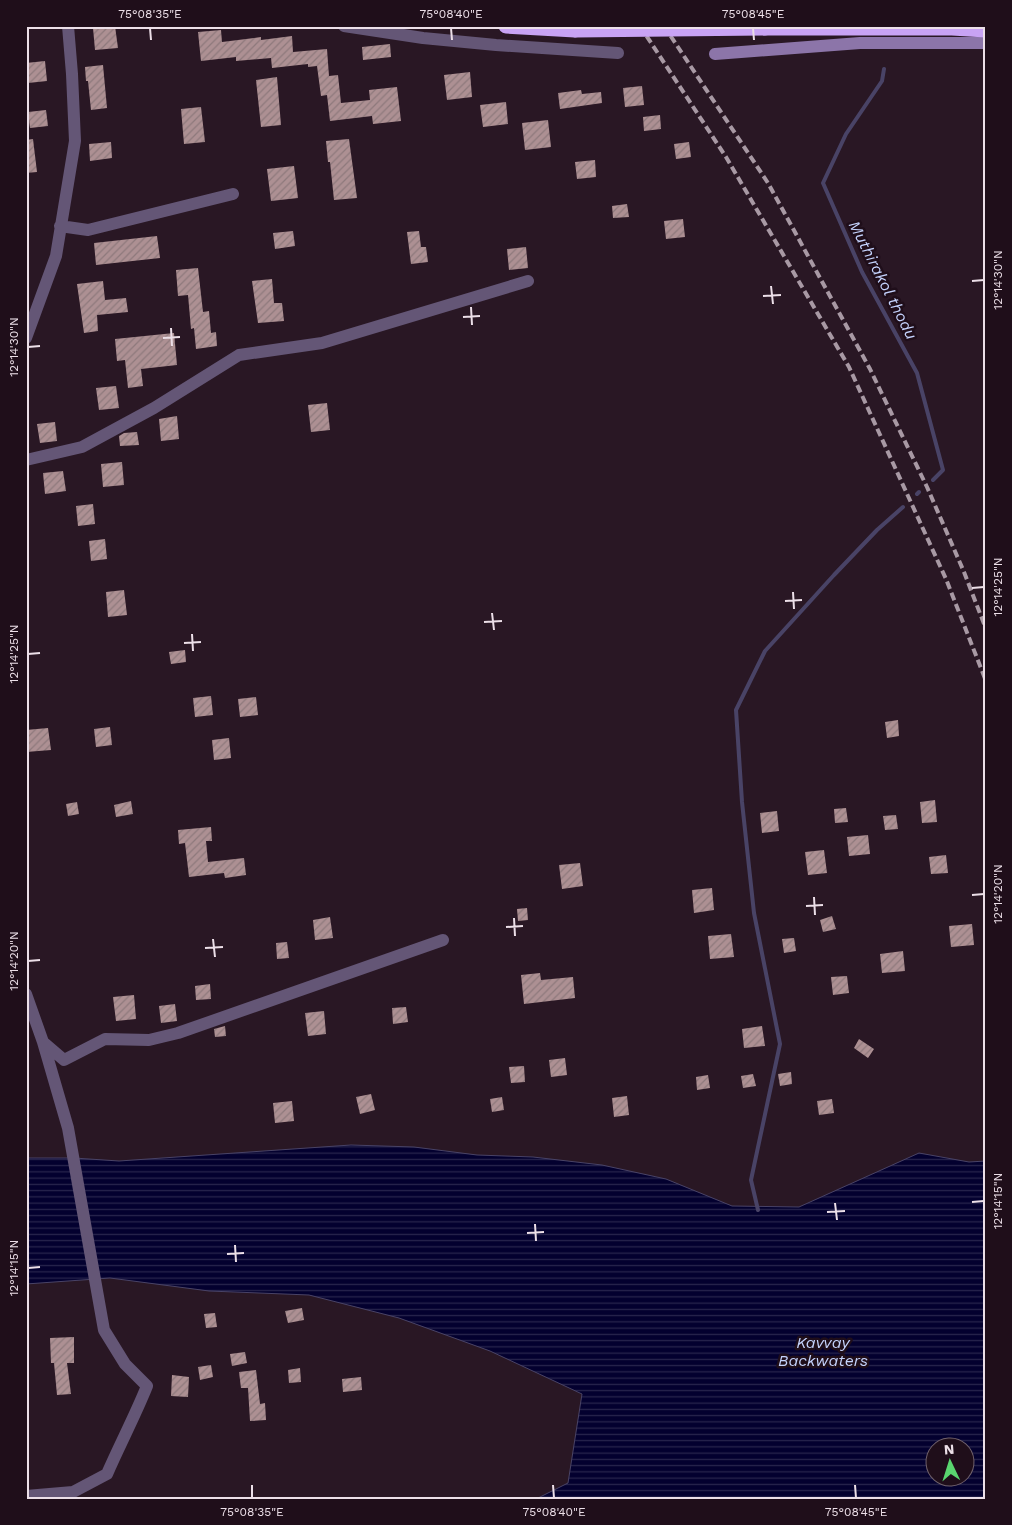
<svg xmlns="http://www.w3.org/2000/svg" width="1012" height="1525" font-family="'Work Sans',sans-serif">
<defs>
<pattern id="water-rules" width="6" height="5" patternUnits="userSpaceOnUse" patternTransform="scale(1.25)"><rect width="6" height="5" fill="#03002f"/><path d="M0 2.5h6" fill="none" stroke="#28254d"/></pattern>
<pattern id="building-hatch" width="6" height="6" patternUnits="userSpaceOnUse" patternTransform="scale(1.25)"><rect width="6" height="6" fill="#ad9093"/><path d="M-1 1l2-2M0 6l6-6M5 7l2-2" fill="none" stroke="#8e797c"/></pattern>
</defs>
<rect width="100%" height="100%" fill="#291724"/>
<path fill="url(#water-rules)" stroke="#494366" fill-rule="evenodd" d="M351,1145L414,1147L477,1155L533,1157L602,1165L666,1179L732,1206L799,1207L919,1153L969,1162L986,1161V1499H536L568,1483L582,1394L490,1351L399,1318L309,1295L209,1291L110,1278L26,1284V1158H74L119,1161ZM934,1448H964V1478H934Z"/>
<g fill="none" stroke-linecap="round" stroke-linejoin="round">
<path stroke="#494366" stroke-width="4" d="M884,69L882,81L846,134L823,183L862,272L917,373L943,470L933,480
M917,494L919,492
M758,1210L751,1180L780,1044L754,913L742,802L736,710L765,651L834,575L877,530L903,507"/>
</g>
<path fill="url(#building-hatch)" d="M115,26L118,48L95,50L93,28Z
M221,30L222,42L261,37V40L292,36L293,52L327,49L329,76L338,75L341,103L370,100L369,90L397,87L401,121L373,124L372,116L330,121L327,95L321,96L317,66L308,67V64L272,68L271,58L236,61V57L201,61L198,32Z
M390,44L391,57L363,60L362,47Z
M45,61L47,81L28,83L26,63Z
M103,65L107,108L91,110L88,81H86L85,67Z
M470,72L472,97L447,100L444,75Z
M277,77L281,125L261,127L256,80Z
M642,86L644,105L625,107L623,88Z
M581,90L582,94L601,92L602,103L560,109L558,93Z
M506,102L508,124L483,127L480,105Z
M201,107L205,142L184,144L181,109Z
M46,110L48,126L30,128L28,112Z
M660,115L661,129L644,131L643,117Z
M548,120L551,147L525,150L522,123Z
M33,139L37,172L26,173V140Z
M349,139L357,198L334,200L330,162H328L326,141Z
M111,142L112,158L90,161L89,144Z
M689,142L691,157L676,159L674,144Z
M595,160L596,177L577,179L575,162Z
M294,166L298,198L271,201L267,169Z
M627,204L629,217L613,218L612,206Z
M683,219L685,237L666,239L664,221Z
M293,231L295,246L275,249L273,233Z
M419,231L421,247H426L428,262L411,264L407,232Z
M157,236L160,258L96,265L94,243Z
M526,247L528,268L509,270L507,249Z
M198,268L203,312L209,311L211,333L216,332L217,346L196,349L194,328L191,329L188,295L178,296L176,270Z
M272,279L274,303H282L284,321L258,323L252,281Z
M103,281L105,300L126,298L128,312L97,315L98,331L84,333L77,284Z
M174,333L177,365L141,369L143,386L128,388L125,360L117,361L115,339Z
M116,386L119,408L99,410L96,388Z
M327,403L330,430L311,432L308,405Z
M177,416L179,439L161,441L159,419Z
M55,422L57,441L40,443L37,424Z
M137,432L139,445L120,446L119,436L124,433Z
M122,462L124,485L103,487L101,464Z
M63,471L66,491L45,494L43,473Z
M93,504L95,524L78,526L76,506Z
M105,539L107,559L91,561L89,541Z
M124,590L127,615L108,617L106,592Z
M185,650L186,662L171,664L169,652Z
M211,696L213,715L195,717L193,698Z
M256,697L258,715L240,717L238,699Z
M898,720L899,736L887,738L885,722Z
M110,727L112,745L96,747L94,729Z
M48,728L51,750L26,752V730Z
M229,738L231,758L214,760L212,740Z
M935,800L937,822L922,823L920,802Z
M131,801L133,814L116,817L114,805Z
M77,802L79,814L68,816L66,804Z
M846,808L848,822L835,823L834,809Z
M777,811L779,831L762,833L760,813Z
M896,815L898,829L885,830L883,816Z
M211,827L212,841H206L208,862L244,858L246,875L225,878L224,873L189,877L185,843L179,844L178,830Z
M868,835L870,854L849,856L847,837Z
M824,850L827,873L808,875L805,852Z
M946,855L948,873L931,874L929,857Z
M580,863L583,886L562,889L559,865Z
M712,888L714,910L694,913L692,890Z
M527,908L528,920L518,921L517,909Z
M832,916L836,929L823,932L820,920Z
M330,917L333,938L315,940L313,920Z
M972,924L974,945L951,947L949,926Z
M731,934L734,957L710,959L708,936Z
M794,938L796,951L784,953L782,939Z
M287,942L289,958L277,959L276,943Z
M903,951L905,971L882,973L880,954Z
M540,973L541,980L573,977L575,998L524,1004L521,975Z
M847,976L849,993L833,995L831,977Z
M210,984L211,999L196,1000L195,986Z
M134,995L136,1019L116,1021L113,997Z
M175,1004L177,1021L161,1023L159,1006Z
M406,1007L408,1022L393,1024L392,1008Z
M324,1011L326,1034L308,1036L305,1013Z
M225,1026L226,1036L215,1037L214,1029Z
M762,1026L765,1046L744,1048L742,1029Z
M859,1039L874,1049L868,1058L854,1048Z
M565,1058L567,1075L551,1077L549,1060Z
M524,1066L525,1082L511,1083L509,1067Z
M791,1072L792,1084L780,1086L778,1074Z
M753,1074L756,1086L743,1088L741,1076Z
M708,1075L710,1088L697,1090L696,1077Z
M371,1094L375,1110L360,1114L356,1097Z
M627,1096L629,1115L614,1117L612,1098Z
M502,1097L504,1110L492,1112L490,1099Z
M832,1099L834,1113L819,1115L817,1101Z
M292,1101L294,1121L275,1123L273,1103Z
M302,1308L304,1320L288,1323L285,1311Z
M215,1313L217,1327L206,1328L204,1314Z
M74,1337V1363H67L71,1394L57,1395L54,1363H51L50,1338Z
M245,1352L247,1363L232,1366L230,1354Z
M211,1365L213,1377L200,1380L198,1367Z
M300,1368L301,1382L289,1383L288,1370Z
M256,1370L260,1404L265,1403L266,1420L250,1421L248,1388H241L239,1372Z
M172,1375L189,1377L188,1397L171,1396Z
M361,1377L362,1390L343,1392L342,1379Z"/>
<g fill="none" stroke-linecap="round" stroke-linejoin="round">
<path stroke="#645676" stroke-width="12" d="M344,26L423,38L496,45L618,53
M60,226L88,230L233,194
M26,338L56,256L75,141L72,74L68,26
M26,460L82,447L154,408L239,355L322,343L528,281
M26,994L43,1042L68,1128L104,1330L125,1364L147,1386C135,1416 120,1444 107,1474L73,1492L26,1496
M43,1042L64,1060L105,1039L149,1040L178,1033L443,940"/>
<path stroke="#8c75a9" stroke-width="12" d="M715,54L860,43H986"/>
<path stroke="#c8a3f4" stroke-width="15" d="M506,26L575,30
M765,28H952L986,30"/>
<path stroke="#a899a4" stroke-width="4" stroke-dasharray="8 4" stroke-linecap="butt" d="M640,26L726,157L849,367L946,579L986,681
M664,26L768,183L870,369L927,487L964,572L986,629"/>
<path stroke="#c8a3f4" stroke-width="15" d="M575,30L765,28"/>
</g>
<path fill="none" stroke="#ecdfe8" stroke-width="2" d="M150,28L151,40M451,28L452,40M753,28L754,40M972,281L984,280M771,286L773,304M763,296L781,295M471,307L472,325M463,317L480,316M171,328L172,346M163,338L180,337M28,347L40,346M972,588L984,587M793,592L794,609M785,601L802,600M492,613L494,630M484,622L502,621M192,634L193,651M184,643L201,642M28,654L40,653M972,895L984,894M814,897L815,915M806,906L823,905M514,918L515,936M506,927L523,926M213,939L215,957M205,948L223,947M28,961L40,960M972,1202L984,1201M835,1203L837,1220M827,1212L845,1211M535,1224L536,1241M527,1233L544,1232M235,1245L236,1262M227,1254L244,1253M28,1268L40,1267M252,1485V1498M553,1485L554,1498M855,1485L856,1498"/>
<g text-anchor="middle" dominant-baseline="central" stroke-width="5" stroke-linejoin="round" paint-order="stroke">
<g font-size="16" font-style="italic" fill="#c5d3fd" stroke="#1f0e1a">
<text transform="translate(883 280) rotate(63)">Muthirakol thodu</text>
<text x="823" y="1342">Kavvay<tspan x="823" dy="18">Backwaters</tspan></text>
</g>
</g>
<rect width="1012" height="1525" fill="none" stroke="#1f0e1a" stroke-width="55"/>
<g transform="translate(950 1462) rotate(356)"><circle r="24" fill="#1f0e1a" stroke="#71626c"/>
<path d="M0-4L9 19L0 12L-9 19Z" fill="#59d56f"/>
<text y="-8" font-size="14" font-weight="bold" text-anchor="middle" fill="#ecdfe8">N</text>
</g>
<rect x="28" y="28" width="956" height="1470" fill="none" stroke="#ecdfe8" stroke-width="2"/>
<g font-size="12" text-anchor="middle" fill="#ecdfe8">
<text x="150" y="18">75°08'35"E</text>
<text x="451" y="18">75°08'40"E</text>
<text x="753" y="18">75°08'45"E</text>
<text transform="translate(998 280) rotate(-90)" y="4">12°14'30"N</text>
<text transform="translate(14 347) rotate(-90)" y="4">12°14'30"N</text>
<text transform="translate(998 587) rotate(-90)" y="4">12°14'25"N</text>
<text transform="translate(14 654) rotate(-90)" y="4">12°14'25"N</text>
<text transform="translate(998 894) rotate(-90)" y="4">12°14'20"N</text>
<text transform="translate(14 961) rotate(-90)" y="4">12°14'20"N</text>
<text transform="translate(998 1201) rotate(-90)" y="4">12°14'15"N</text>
<text transform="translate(14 1268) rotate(-90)" y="4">12°14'15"N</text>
<text x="252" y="1516">75°08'35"E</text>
<text x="554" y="1516">75°08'40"E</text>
<text x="856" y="1516">75°08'45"E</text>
</g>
</svg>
